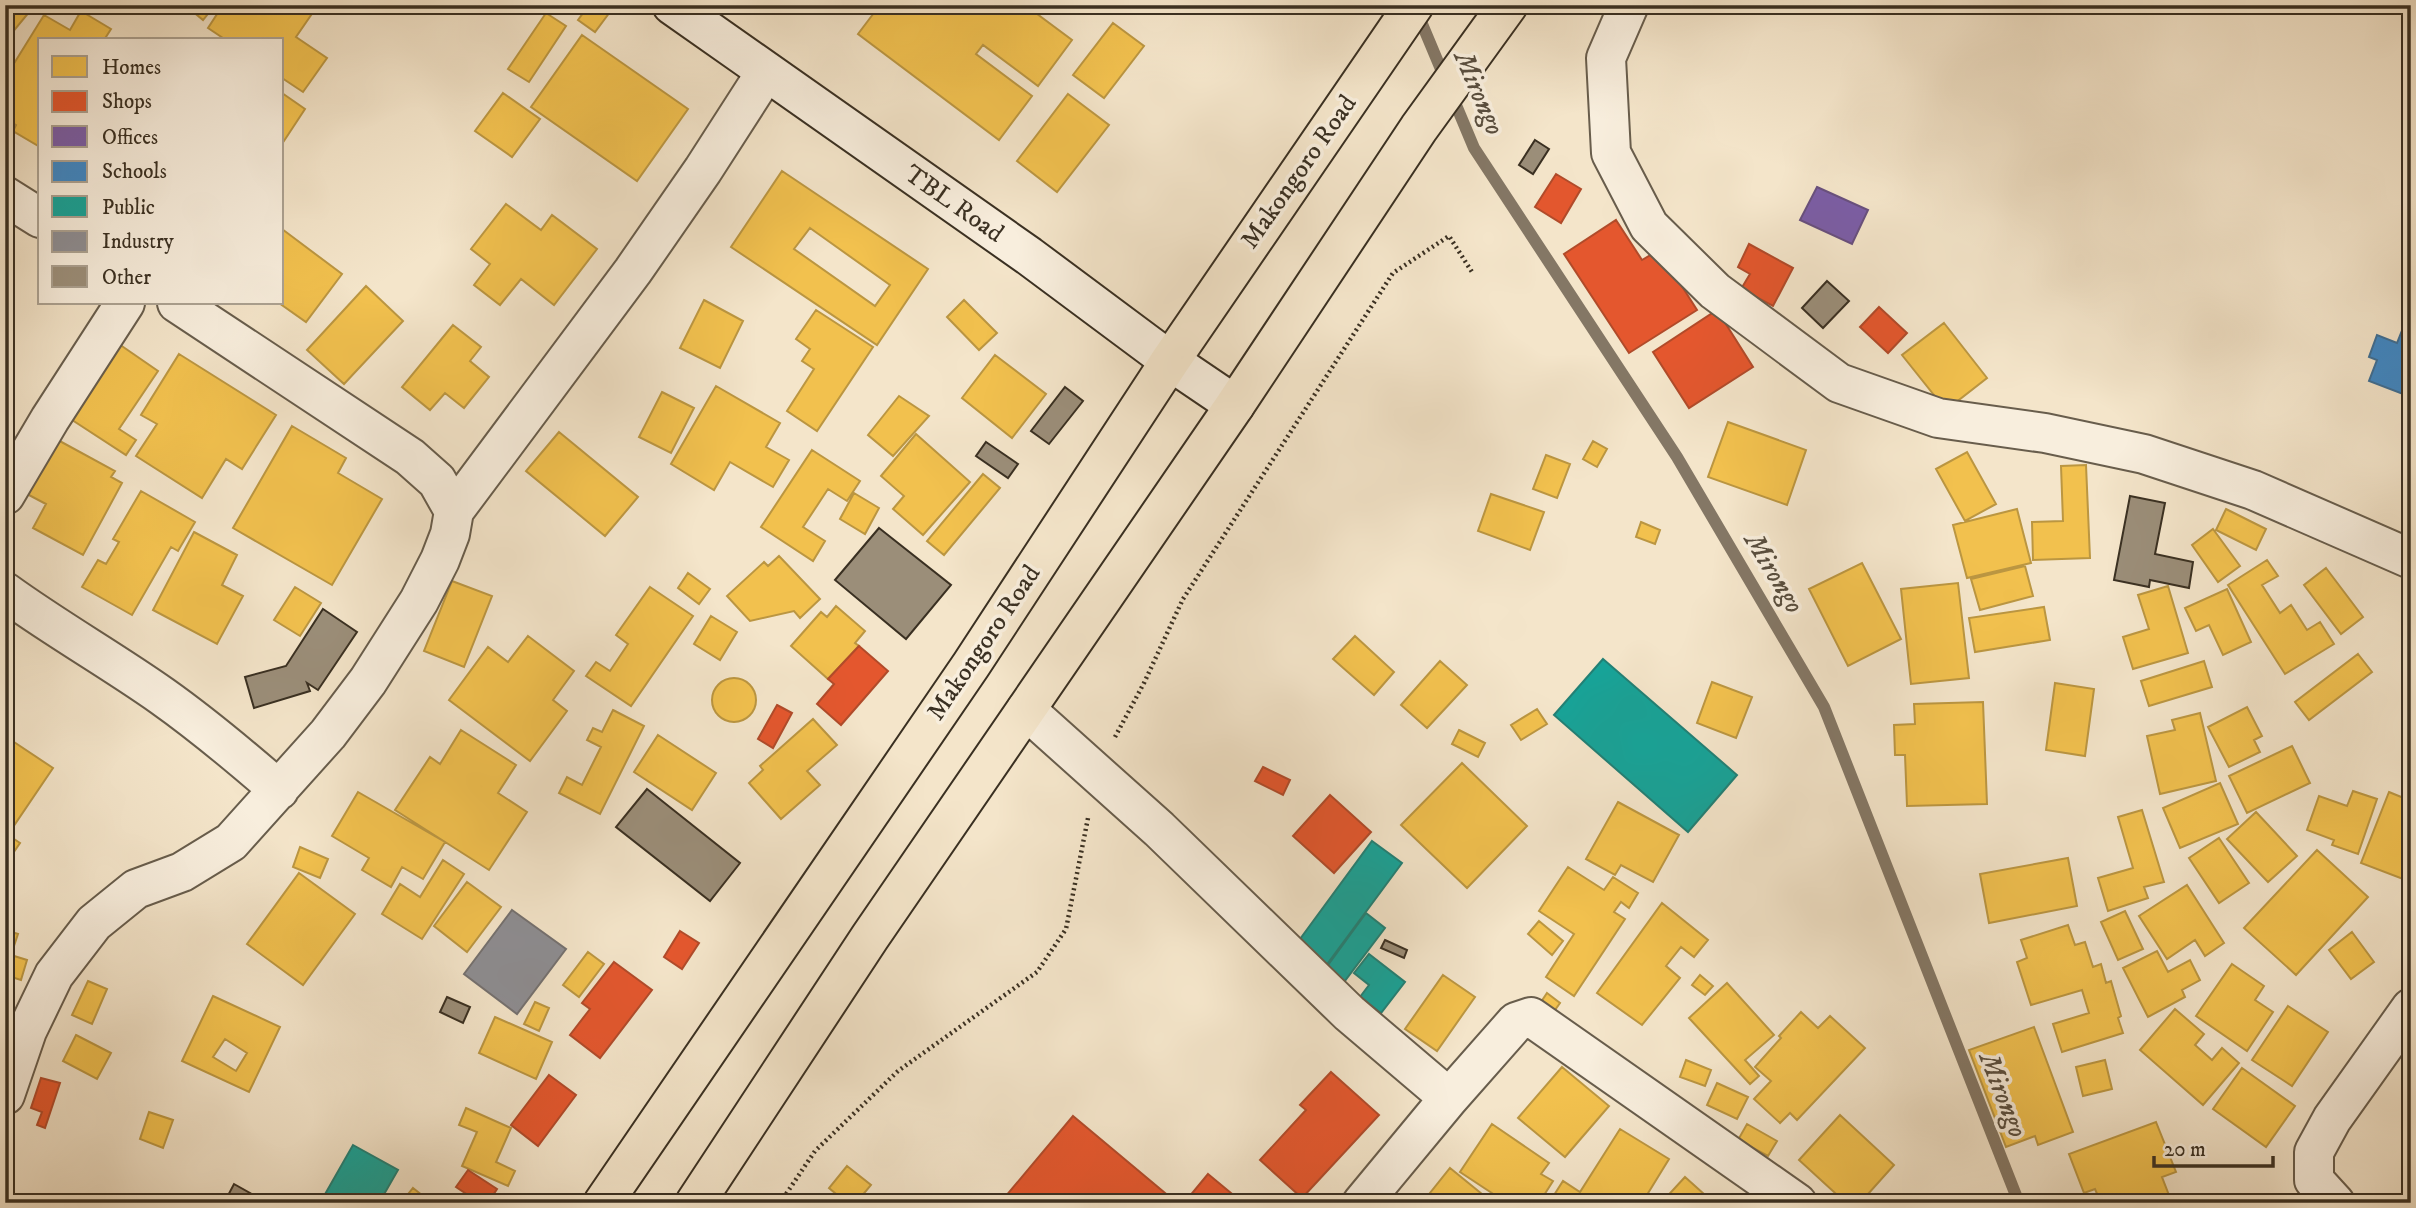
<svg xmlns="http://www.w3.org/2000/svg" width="2416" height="1208" font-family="'IM FELL DW Pica',serif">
<rect width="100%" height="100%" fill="#f4e5ca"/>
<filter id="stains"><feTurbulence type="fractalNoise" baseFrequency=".00286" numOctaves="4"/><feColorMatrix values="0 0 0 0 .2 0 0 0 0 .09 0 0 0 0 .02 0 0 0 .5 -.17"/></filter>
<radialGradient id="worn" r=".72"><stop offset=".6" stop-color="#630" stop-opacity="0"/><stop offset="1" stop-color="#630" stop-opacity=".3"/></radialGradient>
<path fill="#f2c14e" stroke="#bb9641" stroke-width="2" fill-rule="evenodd" d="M5,5H35L12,33L9,31L5,36Z
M185,5H215L203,20Z
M223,5H318L296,37L327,58L303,92L282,78V40H226L208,28Z
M589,5H602L610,12L595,32L578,20Z
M880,5H1025L1072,40L1038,86L983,45L976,54L1032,96L999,140L858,34Z
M81,11L111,29L104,40H40V147L13,131L16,125L5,118V78L44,15L70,30Z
M546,13L566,26L529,82L508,69Z
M1113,23L1144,46L1104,98L1073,75Z
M582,35L688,109L637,181L531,107Z
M282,93L305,109L282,144Z
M503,93L540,119L512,157L475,131Z
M1068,94L1109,125L1057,192L1017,161Z
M782,171L928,269L877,345L731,247ZM810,228L890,285L875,306L794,249Z
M506,204L541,230L552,215L597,249L554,305L521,279L500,305L474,285L490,264L471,249Z
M282,229L342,274L306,322L279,303H282Z
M366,286L403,321L344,384L307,350Z
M704,300L743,321L720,368L680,348Z
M964,300L997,333L979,350L947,317Z
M816,310L873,347L817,431L787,411L814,369L802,361L810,349L796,339Z
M1944,323L1987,378L1946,410L1902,355Z
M453,325L481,347L470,361L489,377L464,408L445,393L430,410L402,387Z
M116,342L158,371L119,429L136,440L126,455L66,416Z
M179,354L276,415L242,469L226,459L202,498L136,456L157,424L141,415Z
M995,355L1046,394L1012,438L962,398Z
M716,386L780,423L766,447L789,460L773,487L730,462L714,490L671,464Z
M662,392L694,408L671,453L639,437Z
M899,396L929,416L893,456L868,435Z
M1728,422L1806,450L1787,505L1708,477Z
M292,426L346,458L338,473L382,499L332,585L233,528Z
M559,432L638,497L605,536L526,471Z
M916,434L970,482L923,535L893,509L904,496L881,476Z
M56,439L115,471L111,477L122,483L83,555L33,528L46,504L27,494Z
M1593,441L1607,449L1597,467L1583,459Z
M812,450L860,481L847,501L828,489L803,527L825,541L813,561L761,527Z
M1967,452L1996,504L1965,521L1936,469Z
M1546,455L1570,464L1557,498L1533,489Z
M2086,465L2090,558L2033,560L2032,522L2063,521L2061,466Z
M983,474L1000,488L944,555L927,541Z
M141,491L195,522L178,551L171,547L132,615L82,587L98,560L106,564L119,542L113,539Z
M854,493L879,508L865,534L840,519Z
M1491,494L1544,512L1530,550L1478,531Z
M2017,509L2031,563L1967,578L1953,525Z
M2226,509L2266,529L2256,550L2216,530Z
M1641,522L1660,530L1655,544L1636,537Z
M2213,529L2240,566L2218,582L2192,545Z
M194,532L237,555L222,585L243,596L217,644L153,610Z
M779,556L820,599L800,618L794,611L750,621L727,596L764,562L768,566Z
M2267,560L2278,576L2262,585L2280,613L2291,605L2307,630L2320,622L2334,644L2285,674L2228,585Z
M1862,563L1901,639L1848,666L1809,589Z
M2025,566L2033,596L1980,610L1971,579Z
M2326,568L2363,617L2341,634L2304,585Z
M688,573L710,589L699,604L678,588Z
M452,581L492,596L464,667L424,651Z
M1958,583L1969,678L1911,684L1901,589Z
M2168,586L2188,653L2133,669L2123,637L2149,629L2138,595Z
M295,587L321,603L300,636L274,620Z
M650,587L693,616L631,706L586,676L596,662L610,671L628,644L616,635Z
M2227,589L2251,642L2223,655L2209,625L2196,631L2185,608Z
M836,606L865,631L855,643L859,646L828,679L791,646L821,612L827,617Z
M2044,607L2050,640L1975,652L1969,618Z
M711,616L737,632L720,660L694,644Z
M528,636L574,671L553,700L567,711L530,761L449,700L488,647L508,662Z
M1355,636L1394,672L1374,695L1333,659Z
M2358,654L2372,672L2309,720L2295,702Z
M1440,661L1467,685L1427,728L1401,705Z
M2204,661L2212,687L2149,706L2141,681Z
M712 700a22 22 0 1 1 44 0a22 22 0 1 1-44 0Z
M1712,682L1752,697L1736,738L1697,723Z
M2055,683L2094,689L2085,756L2046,750Z
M1983,702L1987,804L1907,806L1905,755H1895L1894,725L1915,724L1914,704Z
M2247,707L2262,736L2254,740L2260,752L2229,767L2208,727Z
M1537,709L1547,724L1521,740L1511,725Z
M613,710L644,726L600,814L559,793L567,777L582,785L601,747L587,740L593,728L602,732Z
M2200,713L2216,781L2160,794L2147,736L2175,730L2172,720Z
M813,719L837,745L807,771L820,785L781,819L749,783L763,770L760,766Z
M461,730L516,765L498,793L527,812L489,870L395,810L430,757L440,764Z
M1459,730L1485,743L1478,757L1452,744Z
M658,735L716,773L692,810L634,772Z
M5,736L53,768L11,830L5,826Z
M2292,746L2310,783L2247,813L2229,776Z
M1462,763L1527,826L1467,888L1401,825Z
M2220,783L2238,824L2180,848L2163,808Z
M2353,791L2377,799L2358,854L2332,845L2334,840L2307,830L2319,796L2347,806Z
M358,792L445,842L423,879L402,867L391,887L362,870L369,858L332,836Z
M2389,792L2411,801V882L2361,863Z
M1618,802L1679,835L1653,882L1621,865L1615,875L1586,859Z
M2142,810L2164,882L2144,887L2148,898L2108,911L2098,878L2133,868L2118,817Z
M2256,812L2297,856L2268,882L2227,839Z
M5,833L20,843L5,865Z
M2219,838L2249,883L2219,903L2189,858Z
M300,847L328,859L320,878L293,867Z
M2317,850L2368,897L2296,975L2244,928Z
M2068,858L2077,906L1989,923L1980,874Z
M443,860L464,874L422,939L382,914L400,884L420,897Z
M1568,867L1604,890L1613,877L1638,893L1629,908L1621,902L1614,912L1625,919L1574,996L1546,977L1574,934L1539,911Z
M299,873L355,914L303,985L247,944Z
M467,882L501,907L467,952L434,926Z
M2187,885L2224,943L2205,956L2195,940L2167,959L2139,916Z
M1662,903L1708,940L1694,957L1681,947L1666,966L1680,978L1642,1025L1597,993Z
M2125,911L2143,949L2118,960L2101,922Z
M1539,921L1563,941L1552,955L1528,934Z
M2068,925L2075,945L2085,942L2093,967L2101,964L2106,983L2111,981L2121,1016L2118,1018L2123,1033L2062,1052L2053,1024L2089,1013L2082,990L2031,1005L2017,962L2027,958L2021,940Z
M5,930L18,934L11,955L27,960L21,980L5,975Z
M2352,932L2374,962L2351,979L2329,950Z
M2157,951L2168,972L2190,960L2200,980L2182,990L2185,997L2148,1017L2123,968Z
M588,952L604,964L579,997L563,985Z
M2232,964L2264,986L2255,1000L2273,1012L2247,1051L2196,1016Z
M1443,975L1475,997L1437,1051L1405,1029Z
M1700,975L1713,986L1705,995L1692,985Z
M88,981L107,989L92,1024L72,1015Z
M1727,983L1774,1035L1745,1060L1759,1076L1750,1084L1689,1018Z
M1547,993L1560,1003L1550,1017L1537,1008Z
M213,996L280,1027L249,1092L182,1061ZM225,1039L247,1053L236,1071L213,1057Z
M535,1002L549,1008L539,1031L524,1024Z
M2288,1006L2328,1032L2292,1086L2252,1060Z
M2175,1009L2204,1034L2195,1045L2212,1060L2222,1048L2239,1063L2203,1105L2140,1050Z
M1801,1012L1818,1028L1830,1016L1865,1048L1797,1120L1790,1113L1780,1123L1754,1099L1771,1081L1755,1067L1781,1038L1779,1036Z
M495,1017L552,1042L536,1079L479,1053Z
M2034,1027L2073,1132L2038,1145L2035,1136L2006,1147L1969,1050Z
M76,1035L111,1053L97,1079L63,1061Z
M1686,1060L1711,1070L1705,1086L1680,1077Z
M2105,1060L2112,1089L2083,1096L2076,1067Z
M1562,1067L1609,1106L1565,1157L1518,1118Z
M2242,1068L2295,1106L2266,1147L2213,1109Z
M1717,1083L1748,1097L1737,1119L1707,1105Z
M466,1108L511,1128L496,1162L515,1171L508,1186L462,1166L477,1132L459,1125Z
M149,1112L173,1120L163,1148L140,1139Z
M1840,1115L1894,1165L1860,1203H1846L1799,1160Z
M2156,1122L2176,1172L2162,1177L2172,1203H2101L2095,1189L2084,1193L2069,1154Z
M1492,1124L1549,1163L1541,1174L1553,1181L1539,1203H1507L1460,1172Z
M1747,1124L1777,1141L1768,1156L1738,1140Z
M1620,1129L1669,1159L1642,1203H1549L1563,1181L1580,1192Z
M847,1166L871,1185L856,1203H847L829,1188Z
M1450,1168L1493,1203H1422Z
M1685,1177L1714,1203H1661Z
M413,1188L432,1203H401Z"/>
<path fill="#e4572e" stroke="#b14b2a" stroke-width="2" d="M1556,174L1581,189L1561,223L1535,207Z
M1616,220L1642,260L1659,250L1697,310L1629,353L1564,254Z
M1749,244L1793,268L1773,306L1741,289L1750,274L1738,267Z
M1879,307L1907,333L1888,353L1860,327Z
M1717,310L1753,367L1689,408L1653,352Z
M859,646L888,671L841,725L817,704L834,684L828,679Z
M777,705L792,713L773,748L758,739Z
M1263,767L1290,780L1283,795L1255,781Z
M1330,795L1371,832L1334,873L1293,836Z
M680,931L699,943L682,969L664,957Z
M614,962L652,990L600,1058L570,1035L590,1009L582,1003Z
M1331,1072L1379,1115L1302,1198L1260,1160L1306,1110L1300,1105Z
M549,1075L576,1095L538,1146L511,1125Z
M41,1078L60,1083L45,1128L37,1125L42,1112L31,1108Z
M1073,1116L1177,1203H1000Z
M468,1170L497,1189L488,1203H480L456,1187Z
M1208,1174L1243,1203H1184Z"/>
<path fill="#7b5ea7" stroke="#68507f" stroke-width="2" d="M1817,187L1868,210L1852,244L1800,220Z"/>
<path fill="#3f88c5" stroke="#3e6e94" stroke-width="2" d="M2405,323L2411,325V379L2409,378L2403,394L2369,381L2377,360L2369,357L2377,335L2397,343Z"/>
<path fill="#17a398" stroke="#228075" stroke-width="2" d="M1603,659L1737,775L1688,832L1554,715Z
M1372,841L1402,863L1322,971L1292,950Z
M1366,913L1385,928L1341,986L1323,972Z
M1369,954L1405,982L1381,1013L1360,997L1369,985L1354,973Z
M353,1145L398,1170L379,1203H320Z"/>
<path fill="#8d8d92" stroke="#747170" stroke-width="2" d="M512,910L566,949L517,1014L464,974Z"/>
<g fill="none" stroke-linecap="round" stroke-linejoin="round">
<path stroke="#847765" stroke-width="12" d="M1417,12L1474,148L1677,457L1824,707L2019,1203"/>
</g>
<path fill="#9b8e79" stroke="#3a3022" stroke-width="2" d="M1535,140L1549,149L1533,174L1519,165Z
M1827,281L1849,301L1823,328L1802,308Z
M1065,387L1083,401L1049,444L1031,431Z
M986,442L1018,464L1008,478L976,456Z
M2130,496L2165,503L2155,554L2193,562L2189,588L2150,580L2149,587L2114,580Z
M879,528L951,585L906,639L835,580Z
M323,609L357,632L318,690L307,683L310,691L254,708L245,677L286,666Z
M647,789L740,863L710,901L616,827Z
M1385,940L1407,950L1404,958L1381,948Z
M447,997L470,1007L463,1023L440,1012Z
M234,1184L268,1203H224Z"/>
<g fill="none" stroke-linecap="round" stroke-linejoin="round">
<g stroke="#685d4c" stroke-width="42">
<path id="street" d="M1629,5L1606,58L1611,153L1649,226L1715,291L1839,383L1938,418L2045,433L2144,454L2253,490L2411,559
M5,196L40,218
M177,303L410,457L437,481L454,511
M5,495L50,419L125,303
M5,592C56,629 111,660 162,696C203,725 241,757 279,790
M1026,710L1159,829L1349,1013L1449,1098
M5,1095L27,1031L54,975L94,923L136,889L182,872L231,842L328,734L368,681L419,601L440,560L450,534L454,511L633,271L703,170L766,72
M1362,1203L1449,1098L1516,1022L1531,1017L1797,1203
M2335,1203L2314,1180V1152L2332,1119L2411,1008"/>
</g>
<g stroke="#3a3022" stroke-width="42">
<path id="secondary" d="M672,5L1029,256L1170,361L1235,405"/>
</g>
<g stroke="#3a3022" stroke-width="42">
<path id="primary" d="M603,1203L971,665L1170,361L1414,5
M695,1203L870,937L1235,405L1419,128L1508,5"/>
</g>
<path stroke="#3a3022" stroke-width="4.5" stroke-dasharray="2 3.5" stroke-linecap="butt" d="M1115,737L1144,683L1183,599L1393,273L1449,236L1472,272
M780,1203L815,1151L898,1071L1037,972L1066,929L1088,818"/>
<use href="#street" stroke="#f8eedd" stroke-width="38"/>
<use href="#secondary" stroke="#f8eedd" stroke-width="38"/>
<use href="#primary" stroke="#f4e5ca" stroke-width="38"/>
</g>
<g text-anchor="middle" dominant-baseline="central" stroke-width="7" stroke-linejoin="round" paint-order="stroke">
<g font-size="26" fill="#3a3022" stroke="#f8eedd">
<text transform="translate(1299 172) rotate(-55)">Makongoro Road</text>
<text transform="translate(954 204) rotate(35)">TBL Road</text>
<text transform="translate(984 643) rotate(-56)">Makongoro Road</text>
</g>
<g font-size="28" font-style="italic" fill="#594e3e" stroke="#f8eedd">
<text transform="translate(1479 93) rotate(67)">Mirongo</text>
<text transform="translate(1774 573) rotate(59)">Mirongo</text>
<text transform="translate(2003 1095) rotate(69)">Mirongo</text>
</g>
</g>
<rect width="2416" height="1208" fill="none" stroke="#f4e5ca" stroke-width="28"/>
<rect x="7" y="7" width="2402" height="1194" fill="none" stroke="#3a3022" stroke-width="3.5"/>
<rect x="14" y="14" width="2388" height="1180" fill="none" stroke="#3a3022" stroke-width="2"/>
<rect x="38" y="38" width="245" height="266" fill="#f8eedd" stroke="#aca292" stroke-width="2"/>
<rect x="52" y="56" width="35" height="21" fill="#f2c14e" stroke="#aca292" stroke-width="2"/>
<text x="102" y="74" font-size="21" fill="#3a3022">Homes</text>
<rect x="52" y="91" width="35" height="21" fill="#e4572e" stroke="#aca292" stroke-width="2"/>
<text x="102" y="108" font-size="21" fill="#3a3022">Shops</text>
<rect x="52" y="126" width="35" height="21" fill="#7b5ea7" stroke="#aca292" stroke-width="2"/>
<text x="102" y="144" font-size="21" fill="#3a3022">Offices</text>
<rect x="52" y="161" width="35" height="21" fill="#3f88c5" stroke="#aca292" stroke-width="2"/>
<text x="102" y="178" font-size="21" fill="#3a3022">Schools</text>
<rect x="52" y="196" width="35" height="21" fill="#17a398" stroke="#aca292" stroke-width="2"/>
<text x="102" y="214" font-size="21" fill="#3a3022">Public</text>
<rect x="52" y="231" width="35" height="21" fill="#8d8d92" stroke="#aca292" stroke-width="2"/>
<text x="102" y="248" font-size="21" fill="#3a3022">Industry</text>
<rect x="52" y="266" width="35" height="21" fill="#9b8e79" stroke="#aca292" stroke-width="2"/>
<text x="102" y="284" font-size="21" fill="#3a3022">Other</text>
<path d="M2154 1156v10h119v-10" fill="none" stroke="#3a3022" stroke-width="3.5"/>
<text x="2164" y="1156" font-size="21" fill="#3a3022" stroke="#f8eedd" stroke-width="5" paint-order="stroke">20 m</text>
<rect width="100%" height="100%" filter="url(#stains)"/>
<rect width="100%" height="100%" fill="url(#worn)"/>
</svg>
